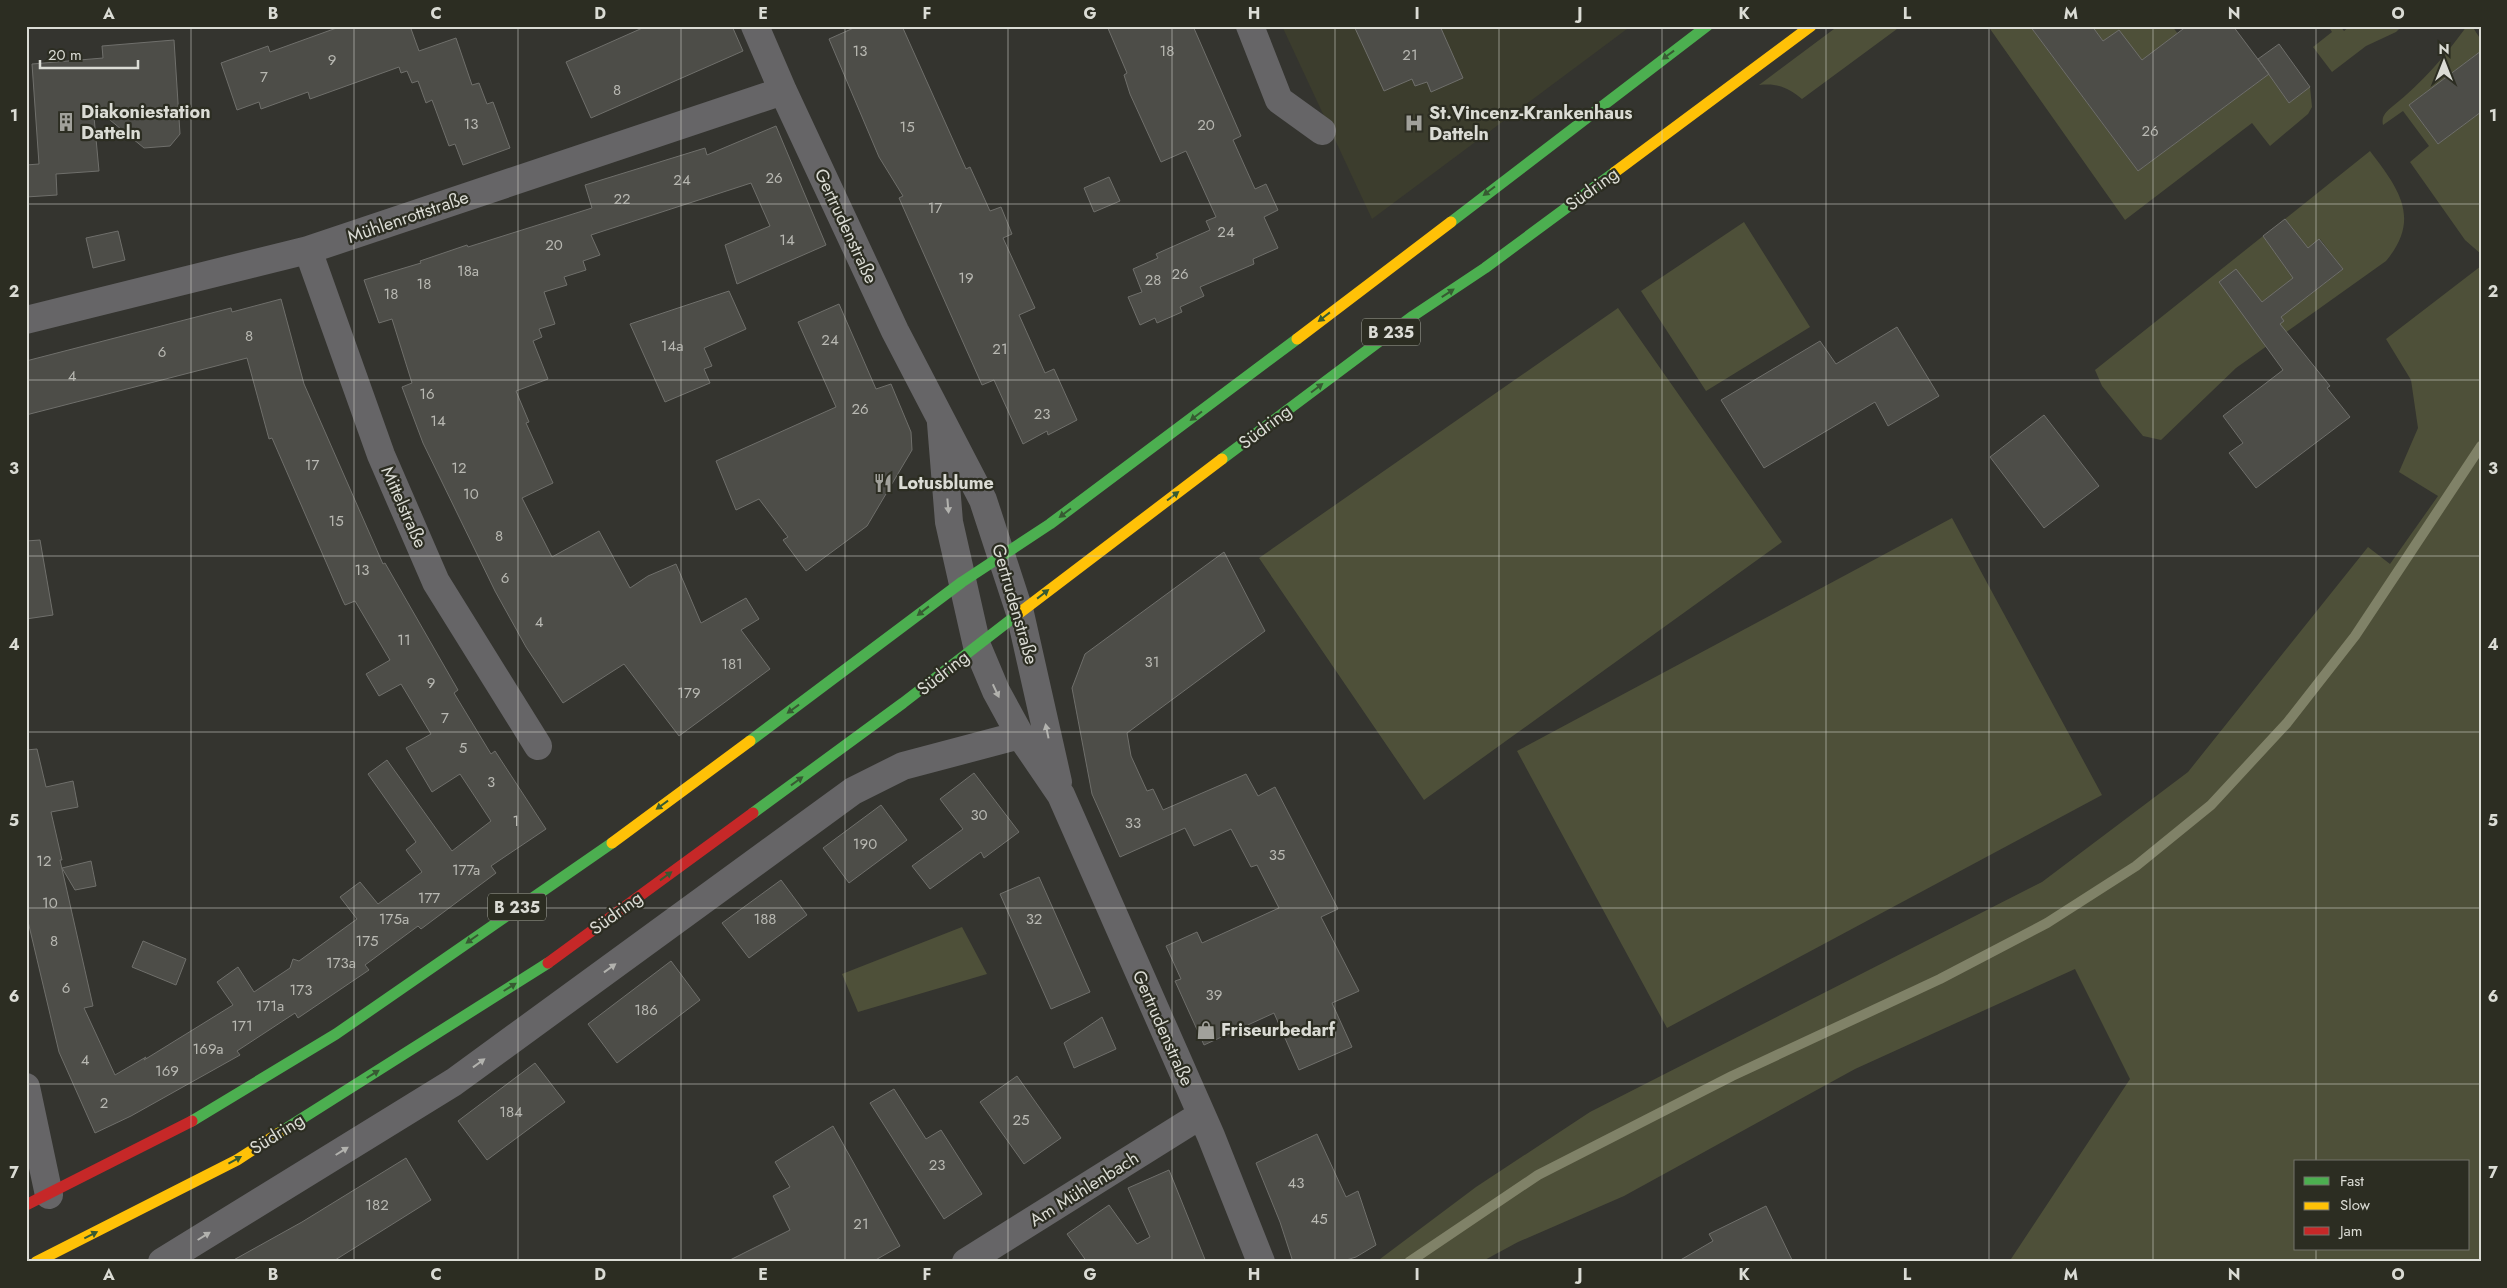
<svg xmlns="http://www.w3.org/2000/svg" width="2507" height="1288" font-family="Jost,sans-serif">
<rect width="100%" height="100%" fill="#34342f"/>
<path fill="#3c3d2d" d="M1282,26H1631L1372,219Z"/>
<path fill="#4e5039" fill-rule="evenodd" d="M1838,26H1901L1802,99C1788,87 1777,83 1759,85Z
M1988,26H2030L2138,171L2269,74L2289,103L2310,87L2312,107L2308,114L2270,146L2252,123L2125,220Z
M2092,26H2172L2200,63L2164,90L2103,41Z
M2328,26H2340L2344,31L2350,26H2402L2396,32L2366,46L2332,72L2313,47L2332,32Z
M2467,26H2472L2481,40V51L2409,105L2438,144L2481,112V254L2465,240L2410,162L2429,146L2403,111L2383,125C2381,116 2386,112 2393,106C2422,83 2445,56 2467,26Z
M2370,151C2398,188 2422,218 2386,261L2236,368L2161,440L2143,436L2102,386L2095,370L2263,236L2307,297L2343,269L2320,239L2308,248L2285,219Z
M1744,222L1810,327L1706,391L1641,291Z
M2481,266V1262H2009L2130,1079L2075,969L1855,1069L1624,1196L1518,1242L1481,1262H1376L1476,1187L1590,1112L2042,882L2188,772L2368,547L2390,564L2438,496L2399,472L2418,428L2411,380L2386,339ZM2296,1162H2468V1249H2296Z
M1618,308L1782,542L1424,800L1259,558Z
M1952,518L2102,795L1667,1028L1517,751Z
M962,927L987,974L858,1012L842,974Z"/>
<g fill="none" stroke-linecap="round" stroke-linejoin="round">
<path stroke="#808268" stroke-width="10" d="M1409,1262L1538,1175L1732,1076L1940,979L2047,923L2136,866L2211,805L2287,723L2355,636L2481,446"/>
</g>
<path fill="#4d4d48" stroke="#6f6f6b" d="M342,26H410L419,51L456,38L472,85L479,83L487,104L493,102L510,148L463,165L455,144L449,146L432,100L426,103L418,81L412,83L407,71L401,73L399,67L310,99L308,92L261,109L259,102L237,110L221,63L268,46L270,52Z
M647,26H732L743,51L591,118L566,62Z
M858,26H902L966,169L970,167L990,211L1001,207L1012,234L1003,238L1035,308L1019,315L1045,373L1054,369L1077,420L1048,435L1047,431L1023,444L994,380L982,385L899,198L903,196L879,157L829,39Z
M1107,26H1193L1241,136L1233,140L1255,189L1266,184L1278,210L1264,217L1278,248L1253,259L1254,264L1200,287L1204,296L1180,307L1182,312L1157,323L1155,318L1140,325L1128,297L1142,292L1133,269L1158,258L1156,254L1210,230L1206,221L1216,217L1186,151L1161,162L1130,94L1124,75L1127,73Z
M1354,26H1440L1463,78L1431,92L1427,82L1415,86L1412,79L1384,91Z
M2030,26H2092L2103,41L2119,30L2142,60L2187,26H2233L2269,74L2138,171Z
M174,40L180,134L170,146L144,148L93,106L99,171L56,174L57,195L26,197V165L39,164L32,64L103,58L102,46Z
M2279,44L2310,87L2289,103L2258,59Z
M2481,51V112L2438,144L2409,105Z
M776,126L826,245L737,284L725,245L770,226L751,183L591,235L600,255L583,261L586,270L564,277L567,285L544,292L555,324L539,329L542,337L533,341L548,379L516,391L529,422L526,423L553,483L522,498L552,557L599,531L630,588L648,576L676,564L701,623L746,598L759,619L741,630L770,669L679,736L624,664L563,703L526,647L495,591L423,443L402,387L412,383L392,319L379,323L364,280L421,263L420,261L467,245L468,247L592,208L585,185L705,148L707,155Z
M1109,177L1120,201L1094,212L1084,188Z
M2285,219L2308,248L2319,239L2343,269L2281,317L2284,321L2280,324L2330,386L2327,388L2350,417L2256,488L2229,453L2243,443L2223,416L2283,370L2219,282L2236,269L2262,302L2293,278L2263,236Z
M118,231L125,260L93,268L86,238Z
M729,291L746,329L704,348L712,366L704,369L710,383L665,402L630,324Z
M281,299L304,384L383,564L385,563L458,690L454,693L491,754L495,751L546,829L491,866L496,873L421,929L418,926L365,965L369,970L298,1018L295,1013L237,1051L240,1055L131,1116L95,1133L59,1052L26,913V750L37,749L46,787L73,781L78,807L51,812L62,860H60L93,1006L84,1008L115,1075L146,1057L144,1060L233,1005L217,982L238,967L254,992L290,968L293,959L299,961L357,919L340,897L360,882L378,904L422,872L406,850L416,842L368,774L387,760L452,851L491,821L460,774L432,792L406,748L431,734L401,684L379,696L366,674L390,660L355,601L345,605L343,601L272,438L269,439L247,358L26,415V361L231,308L232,312Z
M839,304L876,389L891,384L911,432L912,450L867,526L806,571L783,540L788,537L759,499L736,510L716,461L836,407L798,322Z
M1897,327L1939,396L1888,426L1875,402L1764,468L1721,400L1820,341L1836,364Z
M2044,415L2099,486L2044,528L1990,457Z
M40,540L53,615L26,619V541Z
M1224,552L1265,631L1127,733L1131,756L1147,791L1153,789L1163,810L1246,774L1258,796L1275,787L1338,909L1321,917L1359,991L1332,1003L1352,1047L1299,1070L1274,1013L1204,1045L1175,981L1181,979L1166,946L1197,932L1202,943L1279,908L1257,865L1251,867L1231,829L1194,846L1185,828L1120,857L1092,794L1072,688L1085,654Z
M974,773L1019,832L984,858L981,852L930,889L912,866L963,829L940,799Z
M881,805L907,840L849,883L823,848Z
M91,861L96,886L75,890L62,868Z
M1039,877L1090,992L1051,1009L1000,894Z
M781,880L807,915L749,958L722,923Z
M143,941L186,959L176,985L132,967Z
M671,961L700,1000L617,1063L588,1024Z
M1102,1017L1116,1049L1074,1068L1064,1043Z
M535,1063L565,1102L487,1160L458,1121Z
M1017,1076L1061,1138L1024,1164L980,1102Z
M894,1089L926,1139L941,1130L982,1194L944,1219L870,1103Z
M833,1126L900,1246L872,1262H726L790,1230L773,1196L790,1187L775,1162Z
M1317,1134L1346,1197L1358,1191L1376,1245L1356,1257L1340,1262H1293L1280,1222L1256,1163Z
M406,1158L431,1200L332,1262H230L302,1222Z
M1169,1170L1206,1262H1087L1067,1234L1109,1205L1137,1244L1150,1237L1128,1188Z
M1766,1206L1793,1262H1677L1713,1241L1709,1234Z"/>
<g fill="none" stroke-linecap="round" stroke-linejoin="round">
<path stroke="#666567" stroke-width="28" d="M755,26L783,91L895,331L983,500L1020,613L1058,782
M1250,26L1279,100L1322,131
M308,250L381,455L436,582L538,746
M26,320L308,250L783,91
M941,423L949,522L977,646L996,691L1020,735L1061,795L1211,1136L1261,1262
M26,1087L49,1195
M162,1262L454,1082L853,791L903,766L1020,735
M966,1262L1201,1115"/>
<path stroke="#4caf50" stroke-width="11" d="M1451,222L1707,26
M1222,459L1413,316L1485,268L1615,172
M750,741L962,582L1050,524L1297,339
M753,813L903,703L1018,614
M192,1121L336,1034L612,843
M279,1133L548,963"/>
<path stroke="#ffc107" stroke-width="11" d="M1615,172L1811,26
M1297,339L1451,222
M1018,614L1222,459
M612,843L750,741
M36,1262L237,1160L279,1133"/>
<path stroke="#c62828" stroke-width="11" d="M548,963L753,813
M26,1205L192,1121"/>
</g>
<defs><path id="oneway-solid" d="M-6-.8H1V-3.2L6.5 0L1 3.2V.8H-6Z" transform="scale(1.25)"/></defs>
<g fill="#375a32">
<use href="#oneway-solid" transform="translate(1668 55) rotate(144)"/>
<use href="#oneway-solid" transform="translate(1489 191) rotate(143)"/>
<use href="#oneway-solid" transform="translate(1448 293) rotate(-33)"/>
<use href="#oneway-solid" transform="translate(1324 317) rotate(142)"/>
<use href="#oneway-solid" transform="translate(1317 388) rotate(-37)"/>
<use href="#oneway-solid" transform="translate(1196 416) rotate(143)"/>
<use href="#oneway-solid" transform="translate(1173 496) rotate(-37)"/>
<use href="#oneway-solid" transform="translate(1065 513) rotate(143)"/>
<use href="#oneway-solid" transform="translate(1043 594) rotate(-38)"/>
<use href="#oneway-solid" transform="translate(923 611) rotate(142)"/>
<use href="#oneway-solid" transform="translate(793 709) rotate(144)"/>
<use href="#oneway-solid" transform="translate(797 781) rotate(-36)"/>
<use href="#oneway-solid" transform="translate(662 805) rotate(144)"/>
<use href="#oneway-solid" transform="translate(666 876) rotate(-36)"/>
<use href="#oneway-solid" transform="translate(472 939) rotate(145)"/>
<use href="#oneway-solid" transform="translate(510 987) rotate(-32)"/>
<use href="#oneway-solid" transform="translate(373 1074) rotate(-32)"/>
<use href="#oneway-solid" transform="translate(235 1160) rotate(-29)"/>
<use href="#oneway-solid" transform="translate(91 1235) rotate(-27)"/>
</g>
<g fill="#b2b2ae">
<use href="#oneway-solid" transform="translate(948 506) rotate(85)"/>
<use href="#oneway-solid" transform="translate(996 691) rotate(65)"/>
<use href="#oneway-solid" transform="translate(1047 731) rotate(-102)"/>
<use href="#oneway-solid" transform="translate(610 968) rotate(-36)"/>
<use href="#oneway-solid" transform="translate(479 1063) rotate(-36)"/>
<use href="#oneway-solid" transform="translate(342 1151) rotate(-32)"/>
<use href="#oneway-solid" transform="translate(204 1236) rotate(-32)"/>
</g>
<path fill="none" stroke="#dbdcd5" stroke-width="1" stroke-opacity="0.55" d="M191,26V1262M354,26V1262M518,26V1262M681,26V1262M845,26V1262M1008,26V1262M1172,26V1262M1335,26V1262M1499,26V1262M1662,26V1262M1826,26V1262M1989,26V1262M2153,26V1262M2316,26V1162M26,204H2481M26,380H2481M26,556H2481M26,732H2481M26,908H2481M26,1084H2481M2316,1249V1262"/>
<defs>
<g id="building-bare" transform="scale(1.5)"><path d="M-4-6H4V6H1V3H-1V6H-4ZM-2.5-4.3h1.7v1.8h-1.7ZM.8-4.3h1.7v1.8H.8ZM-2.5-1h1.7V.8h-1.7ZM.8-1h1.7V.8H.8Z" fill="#a1a19b" stroke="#2c2d22" stroke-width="2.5" paint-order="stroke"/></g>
<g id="hospital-bare" transform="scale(1.5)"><path d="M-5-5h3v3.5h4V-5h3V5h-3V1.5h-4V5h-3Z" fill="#a1a19b" stroke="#2c2d22" stroke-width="2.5" paint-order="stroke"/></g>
<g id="restaurant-bare" transform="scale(1.5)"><path d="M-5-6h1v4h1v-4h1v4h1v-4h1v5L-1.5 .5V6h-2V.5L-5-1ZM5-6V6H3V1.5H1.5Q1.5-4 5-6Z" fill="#a1a19b" stroke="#2c2d22" stroke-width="2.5" paint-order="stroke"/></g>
<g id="shop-bare" transform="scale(1.5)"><path d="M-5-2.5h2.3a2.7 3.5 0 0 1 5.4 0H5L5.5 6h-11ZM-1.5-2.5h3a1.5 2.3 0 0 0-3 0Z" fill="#a1a19b" stroke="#2c2d22" stroke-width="2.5" paint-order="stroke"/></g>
</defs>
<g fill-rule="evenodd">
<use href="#building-bare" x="66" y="122"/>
<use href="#hospital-bare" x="1414" y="123"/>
<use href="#restaurant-bare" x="883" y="483"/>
<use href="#shop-bare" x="1206" y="1030"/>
</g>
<g text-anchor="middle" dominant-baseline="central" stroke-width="4.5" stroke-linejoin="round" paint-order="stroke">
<g font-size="15" fill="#b8b8b2">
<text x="860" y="51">13</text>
<text x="1167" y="51">18</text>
<text x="1410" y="55">21</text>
<text x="332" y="60">9</text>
<text x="264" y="77">7</text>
<text x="617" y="90">8</text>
<text x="471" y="124">13</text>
<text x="1206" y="125">20</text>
<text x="907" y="127">15</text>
<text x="2150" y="131">26</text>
<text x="774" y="178">26</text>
<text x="682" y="180">24</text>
<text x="622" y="199">22</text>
<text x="935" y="208">17</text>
<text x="1226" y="232">24</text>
<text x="787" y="240">14</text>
<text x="554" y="245">20</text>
<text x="468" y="271">18a</text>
<text x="1180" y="274">26</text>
<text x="966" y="278">19</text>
<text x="1153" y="280">28</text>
<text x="424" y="284">18</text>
<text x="391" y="294">18</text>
<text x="249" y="336">8</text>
<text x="830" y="340">24</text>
<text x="672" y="346">14a</text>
<text x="1000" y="349">21</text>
<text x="162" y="352">6</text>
<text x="72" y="376">4</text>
<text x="427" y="394">16</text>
<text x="860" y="409">26</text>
<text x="1042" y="414">23</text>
<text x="438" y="421">14</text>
<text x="312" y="465">17</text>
<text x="459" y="468">12</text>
<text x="471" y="494">10</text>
<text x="336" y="521">15</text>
<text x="499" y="536">8</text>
<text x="362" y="570">13</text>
<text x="505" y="578">6</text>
<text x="539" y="622">4</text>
<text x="404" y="640">11</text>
<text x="1152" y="662">31</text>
<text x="732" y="664">181</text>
<text x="431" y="683">9</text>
<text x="689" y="693">179</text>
<text x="445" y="718">7</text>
<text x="463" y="748">5</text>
<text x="491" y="782">3</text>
<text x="979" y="815">30</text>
<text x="516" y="821">1</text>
<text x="1133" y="823">33</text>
<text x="865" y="844">190</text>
<text x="1277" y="855">35</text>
<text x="44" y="861">12</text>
<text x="466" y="870">177a</text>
<text x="429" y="898">177</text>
<text x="50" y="903">10</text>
<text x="394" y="919">175a</text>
<text x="765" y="919">188</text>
<text x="1034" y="919">32</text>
<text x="54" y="941">8</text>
<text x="367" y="941">175</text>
<text x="341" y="963">173a</text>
<text x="66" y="988">6</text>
<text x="301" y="990">173</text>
<text x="1214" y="995">39</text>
<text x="270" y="1006">171a</text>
<text x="646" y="1010">186</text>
<text x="242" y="1026">171</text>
<text x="208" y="1049">169a</text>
<text x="85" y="1060">4</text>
<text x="167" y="1071">169</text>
<text x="104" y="1103">2</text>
<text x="511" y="1112">184</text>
<text x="1021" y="1120">25</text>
<text x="937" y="1165">23</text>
<text x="1296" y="1183">43</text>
<text x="377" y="1205">182</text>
<text x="1319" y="1219">45</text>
<text x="861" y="1224">21</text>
</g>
<g fill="#2c2d22" stroke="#a6a89f" stroke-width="1">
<rect x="1362" y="318.5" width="58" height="27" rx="4"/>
<rect x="488" y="893.5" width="58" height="27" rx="4"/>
</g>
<g font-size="16" font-weight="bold" fill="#dbdcd5">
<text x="1391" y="332">B 235</text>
<text x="517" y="907">B 235</text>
</g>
<g font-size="18" font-weight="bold" fill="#dbdcd5" stroke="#2c2d22" text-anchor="start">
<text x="81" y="112">Diakoniestation<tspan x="81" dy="21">Datteln</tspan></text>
<text x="1429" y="113">St.Vincenz-Krankenhaus<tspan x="1429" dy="21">Datteln</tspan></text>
<text x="898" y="483">Lotusblume</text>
<text x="1221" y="1030">Friseurbedarf</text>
</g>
<g font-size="18" fill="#dbdcd5" stroke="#2c2d22">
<text transform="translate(1592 189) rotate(-36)">Südring</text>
<text transform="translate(408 217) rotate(-19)">Mühlenrottstraße</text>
<text transform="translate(846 226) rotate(65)">Gertrudenstraße</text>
<text transform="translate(1265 427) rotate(-37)">Südring</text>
<text transform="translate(404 507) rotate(66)">Mittelstraße</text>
<text transform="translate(1015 604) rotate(74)">Gertrudenstraße</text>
<text transform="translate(943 673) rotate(-38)">Südring</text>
<text transform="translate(616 913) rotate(-36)">Südring</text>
<text transform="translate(1163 1028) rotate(66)">Gertrudenstraße</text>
<text transform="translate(277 1134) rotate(-32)">Südring</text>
<text transform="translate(1084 1189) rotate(-32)">Am Mühlenbach</text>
</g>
</g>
<rect width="2507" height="1288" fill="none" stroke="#2c2d22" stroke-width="55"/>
<rect x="2294" y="1160" width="175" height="90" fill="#2c2d22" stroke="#72736a"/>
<rect x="2304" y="1177" width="25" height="8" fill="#4caf50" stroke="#72736a"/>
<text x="2340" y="1186" font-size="15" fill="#dbdcd5">Fast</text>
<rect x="2304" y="1202" width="25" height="8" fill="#ffc107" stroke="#72736a"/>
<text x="2340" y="1210" font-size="15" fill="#dbdcd5">Slow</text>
<rect x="2304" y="1227" width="25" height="8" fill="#c62828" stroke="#72736a"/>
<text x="2340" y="1236" font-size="15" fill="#dbdcd5">Jam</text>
<g transform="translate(2444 62)" stroke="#2c2d22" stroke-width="4" paint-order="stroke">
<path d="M0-4L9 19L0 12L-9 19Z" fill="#dbdcd5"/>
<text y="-8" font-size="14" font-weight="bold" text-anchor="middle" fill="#dbdcd5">N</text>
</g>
<path d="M40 60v8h98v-8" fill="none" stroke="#dbdcd5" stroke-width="2.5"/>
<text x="48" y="60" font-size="15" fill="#dbdcd5" stroke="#2c2d22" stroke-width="4" paint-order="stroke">20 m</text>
<rect x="28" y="28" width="2452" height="1232" fill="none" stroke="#dbdcd5" stroke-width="2"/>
<g font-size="16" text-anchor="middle" font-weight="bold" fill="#dbdcd5">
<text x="109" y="19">A</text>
<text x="273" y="19">B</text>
<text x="436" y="19">C</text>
<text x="600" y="19">D</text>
<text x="763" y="19">E</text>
<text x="927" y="19">F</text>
<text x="1090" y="19">G</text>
<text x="1254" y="19">H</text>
<text x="1417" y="19">I</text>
<text x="1580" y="19">J</text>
<text x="1744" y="19">K</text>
<text x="1907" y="19">L</text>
<text x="2071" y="19">M</text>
<text x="2234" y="19">N</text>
<text x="2398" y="19">O</text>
<text x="14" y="121">1</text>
<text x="2493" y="121">1</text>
<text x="14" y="297">2</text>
<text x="2493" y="297">2</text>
<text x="14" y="474">3</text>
<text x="2493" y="474">3</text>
<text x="14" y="650">4</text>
<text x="2493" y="650">4</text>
<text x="14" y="826">5</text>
<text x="2493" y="826">5</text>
<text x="14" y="1002">6</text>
<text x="2493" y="1002">6</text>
<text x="14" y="1178">7</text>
<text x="2493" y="1178">7</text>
<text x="109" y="1280">A</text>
<text x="273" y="1280">B</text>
<text x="436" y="1280">C</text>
<text x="600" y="1280">D</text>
<text x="763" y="1280">E</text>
<text x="927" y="1280">F</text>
<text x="1090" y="1280">G</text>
<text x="1254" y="1280">H</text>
<text x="1417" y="1280">I</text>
<text x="1580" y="1280">J</text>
<text x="1744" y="1280">K</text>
<text x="1907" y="1280">L</text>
<text x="2071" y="1280">M</text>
<text x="2234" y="1280">N</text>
<text x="2398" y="1280">O</text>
</g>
</svg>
